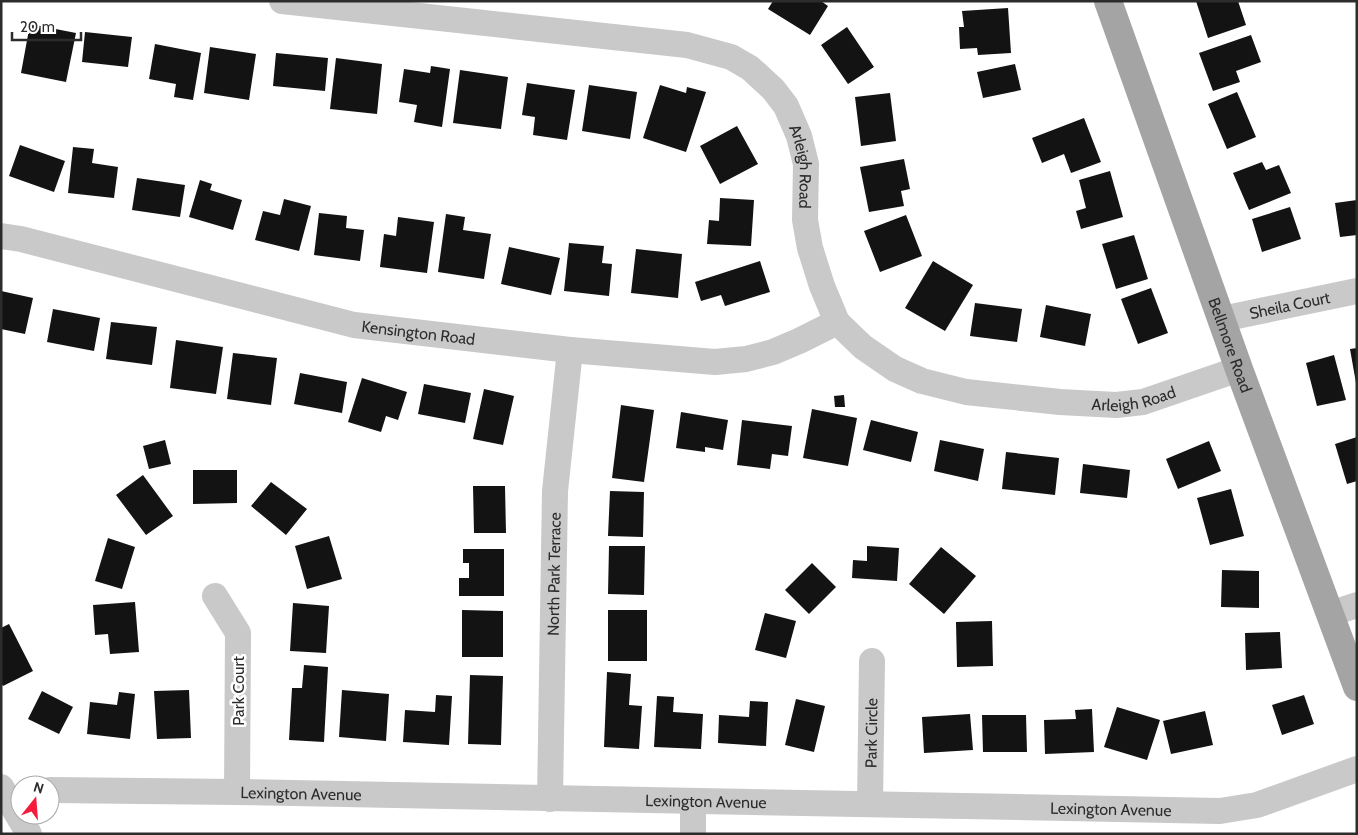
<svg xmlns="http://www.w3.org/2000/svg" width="1358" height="835" font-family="Cabin,sans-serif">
<rect width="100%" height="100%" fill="#fff"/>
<path fill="#131313" d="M773,1H821L828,6L810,35L768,9Z
M1196,1H1238L1246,25L1208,38Z
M1008,8L1011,53L978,55L977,48L960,49L959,27H964L962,11Z
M30,24L76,33L66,82L21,73Z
M847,27L874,67L848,84L821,45Z
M85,32L132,37L128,67L82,62Z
M1251,35L1261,62L1236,71L1240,82L1213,91L1199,53Z
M155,44L201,53L193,100L174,97L176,84L149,79Z
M210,47L256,54L249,100L204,93Z
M276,53L328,58L325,91L273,86Z
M336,58L382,64L377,114L330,109Z
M1015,64L1021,90L983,98L977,72Z
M431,66L450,69L442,127L414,122L417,105L399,102L404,69L430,73Z
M460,70L508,77L501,129L453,123Z
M527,83L575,90L567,140L533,135L535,117L522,115Z
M589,85L637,92L630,139L582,131Z
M660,85L686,93L687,87L706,92L686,152L643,138Z
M1237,92L1256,137L1227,149L1208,104Z
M890,93L896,141L861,146L855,97Z
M1084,118L1101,162L1071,173L1064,154L1042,163L1032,138Z
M737,126L758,164L720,184L700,146Z
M20,145L65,161L54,192L9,176Z
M73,147L94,149L92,163L118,167L114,198L68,193Z
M904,159L910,189L901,191L904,206L869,212L860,167Z
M1262,162L1266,170L1279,165L1291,193L1249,210L1233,173Z
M1110,171L1123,217L1081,229L1076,211L1086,208L1079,180Z
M137,178L185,185L180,217L132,210Z
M200,180L212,184L210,190L242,200L233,230L189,217Z
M720,198L754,200L751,246L707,244L709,220L719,221Z
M284,199L311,206L299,251L255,240L263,211L280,215Z
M1357,200V235L1340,237L1335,203Z
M1290,207L1301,239L1262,252L1252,219Z
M319,213L347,216L346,228L364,230L360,261L314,255Z
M446,214L465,217L463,230L491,234L484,279L438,272Z
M906,215L922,256L880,272L864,231Z
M398,217L434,222L427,273L380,267L384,234L396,236Z
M1134,235L1148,279L1116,289L1102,244Z
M569,243L604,246L602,263L612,264L609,296L564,291Z
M509,247L560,258L551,295L501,284Z
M636,249L682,254L678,298L631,293Z
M760,261L770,292L725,306L721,295L701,301L695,282Z
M933,261L973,285L945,331L905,308Z
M1151,288L1168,333L1138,344L1121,299Z
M1,291L33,298L25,334L1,329Z
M975,303L1022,309L1017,342L970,336Z
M1046,305L1091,314L1085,346L1040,337Z
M53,309L100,318L94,351L47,342Z
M111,322L157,327L152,365L106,359Z
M176,340L223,347L216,394L170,388Z
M1357,348V383H1356L1350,349Z
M233,353L277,358L271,405L227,399Z
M1334,355L1346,400L1317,406L1306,363Z
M300,373L347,382L342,413L294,404Z
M362,378L407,392L398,420L386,416L381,432L348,422Z
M424,384L471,393L465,423L418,414Z
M484,389L514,396L503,445L473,439Z
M844,395L845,407H835L834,396Z
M621,405L654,410L644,482L612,478Z
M812,409L857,418L848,466L803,458Z
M681,412L728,420L723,450L705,447V452L676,448Z
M742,420L792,426L788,456L772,454L770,469L737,465Z
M871,420L918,432L911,462L863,450Z
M1357,437V481L1347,484L1335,444Z
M165,440L171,464L149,469L143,446Z
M940,440L984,449L978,481L934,471Z
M1209,441L1221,471L1178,489L1166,459Z
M1006,452L1059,458L1055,495L1002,489Z
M1083,464L1130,470L1127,498L1080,493Z
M193,470H237V503L193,504Z
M143,475L173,516L146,535L116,495Z
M271,482L307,509L286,535L251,506Z
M473,486H505L506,533H474Z
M1231,489L1244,536L1210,545L1197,498Z
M610,491L644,492L643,537L608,536Z
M329,536L342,579L307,589L295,546Z
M108,538L135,547L122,589L95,581Z
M609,546H645L644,595L608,594Z
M867,546L899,548L897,581L852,578L853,560L867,561Z
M941,547L976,576L944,614L909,584Z
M463,549H504V596H459V578H469V563H463Z
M812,563L836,587L809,614L785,590Z
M1222,570L1259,571V608L1221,607Z
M135,602L139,652L110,654L108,634L95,635L93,605Z
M293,603L329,606L326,653L290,651Z
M462,610L503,611V657H462Z
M608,610H647V661H608Z
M765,613L796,621L786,658L755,650Z
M992,621L993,666L957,667L956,622Z
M9,624L33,671L3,686L1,683V628Z
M1280,632L1282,668L1246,670L1245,633Z
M304,665L328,667L324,742L289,740L292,688H302Z
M607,672L631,674L629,705L642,706L639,749L604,747Z
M470,675L503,676L501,745L468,744Z
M189,690L191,738L157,739L154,691Z
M342,690L389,694L386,741L339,737Z
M42,691L73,707L59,734L28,719Z
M119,692L135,694L130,739L87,734L90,702L117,705Z
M436,695L452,696L449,745L403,742L405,710L435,712Z
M1304,695L1314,724L1282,735L1272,705Z
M657,696L674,697L673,712L703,714L701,749L654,747Z
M796,699L825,706L814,752L785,745Z
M750,701L768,702L766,746L718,743L719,715L749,717Z
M1117,707L1160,720L1147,760L1104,747Z
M1092,709L1094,752L1045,754L1044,720L1076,719L1075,710Z
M1205,711L1213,745L1171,754L1163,721Z
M970,714L973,750L924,753L922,717Z
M982,715H1026L1027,752H983Z"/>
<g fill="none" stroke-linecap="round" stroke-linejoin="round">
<g stroke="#c9c9c9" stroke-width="26">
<path id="s1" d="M282,1L687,45L731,57L750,68L773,89L786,106L799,136L806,164L805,220L810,248L822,286L837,322L863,347L895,369L922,381L966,392L1060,402L1116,405L1143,402L1239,369"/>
<path id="s2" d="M1,236L21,239L354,325L570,350L715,362L746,359L773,352L799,341L837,322"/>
<path id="s3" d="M1222,319L1357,291"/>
<path d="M215,596L238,633L237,792"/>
<path d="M1330,614L1357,605"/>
<path d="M1,787L29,834"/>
<path id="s4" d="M50,790L237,792L1220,811L1257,805L1357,769"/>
<path id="s5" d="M550,799L555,491L570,350"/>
<path id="s6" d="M870,804L872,661"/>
<path d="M693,834V801"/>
</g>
<path stroke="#a4a4a4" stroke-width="28" id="s7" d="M1108,1L1239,369L1357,687"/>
</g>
<g text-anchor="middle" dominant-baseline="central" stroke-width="5" stroke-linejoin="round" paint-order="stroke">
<g font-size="16" fill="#2c2c2c" stroke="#fff">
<text stroke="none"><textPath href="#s1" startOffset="591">Arleigh Road</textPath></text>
<text stroke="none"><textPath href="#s3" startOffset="69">Sheila Court</textPath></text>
<text stroke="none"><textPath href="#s2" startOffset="429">Kensington Road</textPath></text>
<text stroke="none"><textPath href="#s7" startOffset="365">Bellmore Road</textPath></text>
<text stroke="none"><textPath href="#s1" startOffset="1071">Arleigh Road</textPath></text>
<text stroke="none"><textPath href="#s5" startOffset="225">North Park Terrace</textPath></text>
<text transform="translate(238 691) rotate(-90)">Park Court</text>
<text stroke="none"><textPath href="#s6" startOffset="71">Park Circle</textPath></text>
<text stroke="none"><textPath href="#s4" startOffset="251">Lexington Avenue</textPath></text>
<text stroke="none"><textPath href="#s4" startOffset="656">Lexington Avenue</textPath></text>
<text stroke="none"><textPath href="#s4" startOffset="1061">Lexington Avenue</textPath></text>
</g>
</g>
<rect width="1358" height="835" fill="none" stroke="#2c2c2c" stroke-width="5"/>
<g transform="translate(35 800) rotate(17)"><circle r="24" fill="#ffffff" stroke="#ababab"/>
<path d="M0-4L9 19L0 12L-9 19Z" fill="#f61b3c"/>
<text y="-8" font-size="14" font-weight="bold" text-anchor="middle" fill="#2c2c2c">N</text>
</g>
<path d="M12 32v8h69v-8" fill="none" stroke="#2c2c2c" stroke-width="2.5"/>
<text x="20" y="32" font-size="15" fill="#2c2c2c" stroke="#ffffff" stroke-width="4" paint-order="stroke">20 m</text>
</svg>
